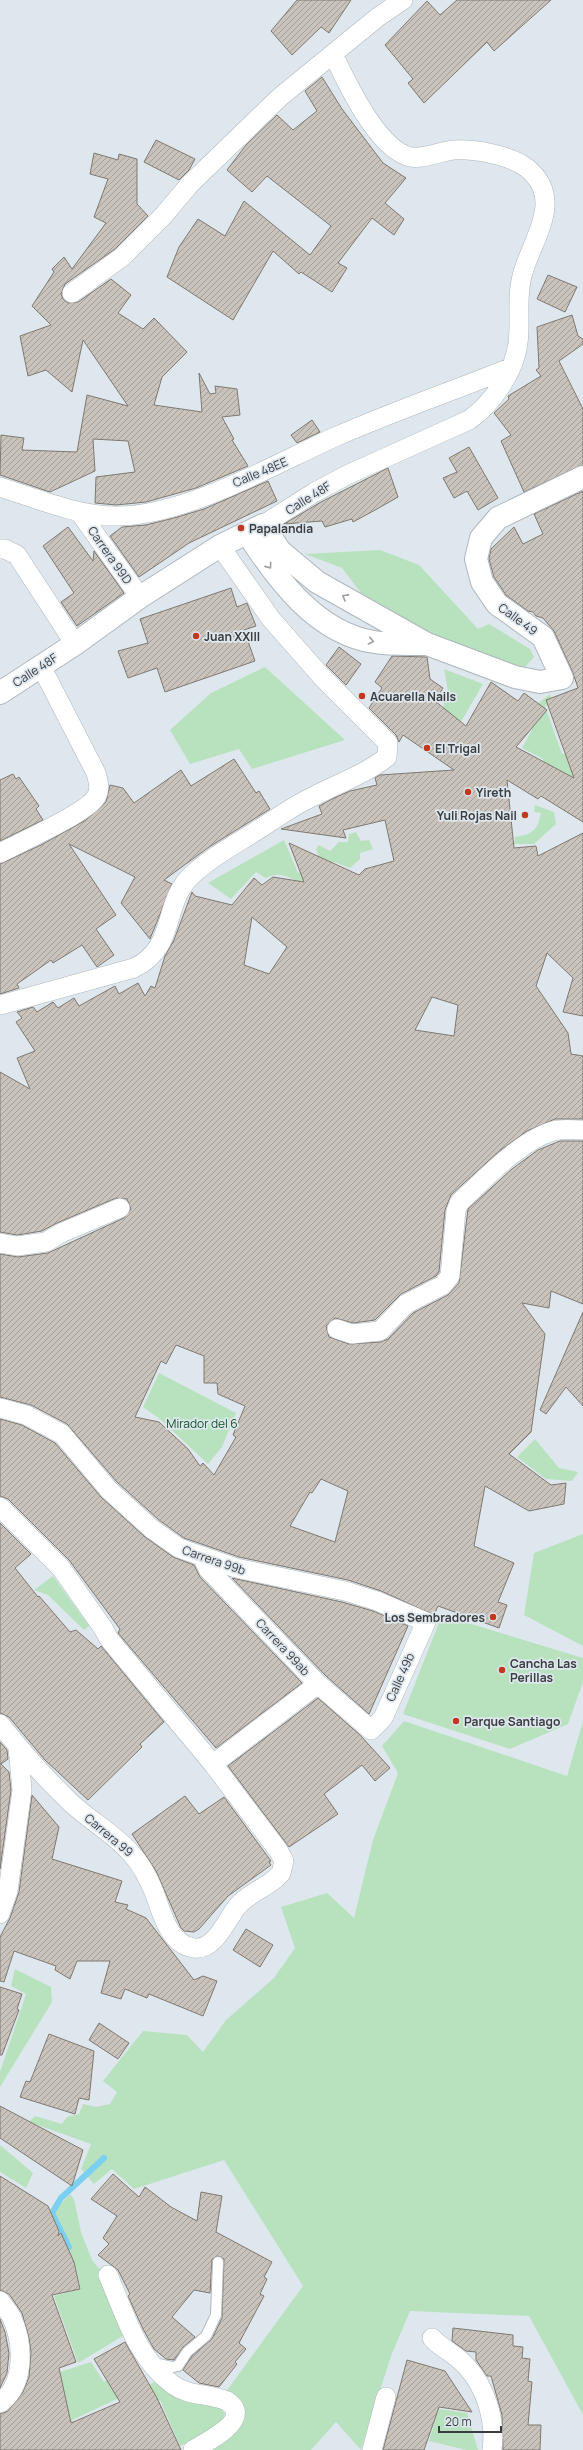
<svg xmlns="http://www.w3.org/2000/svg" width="583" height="2450" font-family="Manrope,sans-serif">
<defs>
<pattern id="building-hatch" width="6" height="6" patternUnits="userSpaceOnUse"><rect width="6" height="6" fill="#c9c3bb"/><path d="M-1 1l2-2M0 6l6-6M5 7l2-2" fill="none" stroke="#a4a099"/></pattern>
</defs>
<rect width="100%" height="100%" fill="#dee7ee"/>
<path fill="#b8e2be" d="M380,550L419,565L478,629L489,624L530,649L534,657L525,667L512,668L373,609L342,568L305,554Z
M265,667L345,740L252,769L239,749L190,764L170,730L211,693Z
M444,669L483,684L455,732L436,720L444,705L443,698L448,691Z
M550,694L552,700L545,706L562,754H566L583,788L544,763L543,759L522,748L532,730L537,704Z
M535,805L554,812L556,824L534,844H494V841H515V837C533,834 537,831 541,813L534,812Z
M356,832L361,841L369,840L373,849L360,853V859L350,868L334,862L301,884C289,876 279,871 266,878L256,872L231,899L208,883L284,840L298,873L321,862L316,849L319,845L330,851L339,842H348L349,834Z
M159,1373L236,1413L222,1447L208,1464L160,1419L143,1407Z
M535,1439L559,1468L578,1472L572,1481L546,1479L517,1457Z
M583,1534V1646L524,1615L534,1553Z
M53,1576L89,1626L84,1630L48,1595L34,1590Z
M442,1615L583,1658V1682L568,1724L510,1749L403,1714Z
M404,1721L567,1776L583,1721V2415L529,2316L410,2311L391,2356L361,2450L336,2422L311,2450H204L241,2421L225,2393L303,2286L224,2160L134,2189L112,2169L94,2184L81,2169L91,2144L29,2122L35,2116L62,2124L67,2117L79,2114L83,2104L96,2107L110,2104L117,2092L103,2081L143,2031L187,2035L203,2052L226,2020L274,1978L295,1948L281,1907L327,1893L354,1918L373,1840L398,1773L382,1746Z
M15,1969L51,1987L52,2002L0,2087V2072L26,1994L11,1986Z
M0,2145L33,2173L26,2188L0,2172Z
M70,2194L74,2199L81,2232L92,2260L101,2271L128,2333L78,2363L54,2296L81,2289L76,2268L70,2269L65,2249L69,2242L61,2226H48L57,2208Z
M91,2362L104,2382L119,2373L130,2393L72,2420L85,2450L65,2416L63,2404L67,2403L60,2372Z
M154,2382L221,2408L225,2414L219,2427L180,2446L160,2400L143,2408L136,2393Z
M432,2408L467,2413L478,2450H466L429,2441L434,2424L429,2420Z"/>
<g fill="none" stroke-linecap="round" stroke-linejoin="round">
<path stroke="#7bcff1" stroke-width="6" d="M60,2250L69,2247L52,2213L61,2198L104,2158"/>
</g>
<path fill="url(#building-hatch)" stroke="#7e7971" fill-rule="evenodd" d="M297,0H351L329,33L321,27L292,55L271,31Z
M457,0H551L494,51L487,42L424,103L408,83L413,79L385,45L427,1L440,15Z
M322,77L342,109L383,163L406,178L385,203L404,219L394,235L372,218L338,263L347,268L332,292L301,272L299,274L273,251L233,320L167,277L179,247L198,219L225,236L244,201L310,255L331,226L267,176L252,192L227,170L246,145L277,115L293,130L317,111L305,91Z
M156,140L195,159L189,170L179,180L144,162Z
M94,153L118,160L119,154L137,159V204L148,216L115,249L65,284L61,294L63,299L68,303L78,302L111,279L131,295L118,313L143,329L154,318L187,352L162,377L154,405L202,412L199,373L210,394L216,393L215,386L237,389L240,415L222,417L234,439L232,440L248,466L196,488L146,502L116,505L95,503L96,477L135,472L128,441L93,439L95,471L50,492L0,475L1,435L24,438L22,450L77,452L87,395L128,406L83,340L72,392L46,370L28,376L20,336L51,325L32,306L54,272L52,269L64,257L72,269L106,223L94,217L108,179L90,174Z
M548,275L577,287L565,312L537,299Z
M572,315L578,336L583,339V344L559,361L583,409V465L524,492L501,441L511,435L494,413L509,399L508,396L541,376L536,370L539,368L537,327Z
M312,420L320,432L297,443L291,435Z
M469,447L498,498L478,510L467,491L454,498L443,478L457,472L449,458Z
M388,468L398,497L377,509L353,522L352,519L325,527L322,521L284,524L321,502Z
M268,481L277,501L189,543L139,577L110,536L122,527L146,525L174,518L204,509Z
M583,491V822L541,796L538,799L507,780L514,848L536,846L538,856L583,833V1016L563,1012L573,978L547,953L536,986L568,1033L571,1054L583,1056V1119H555L527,1131L498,1152L451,1195L445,1210L439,1272L436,1276L401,1294L375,1320L353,1323L335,1318L326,1326L329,1337L349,1344L381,1342L388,1339L413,1313L448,1295L459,1283L468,1209L512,1169L538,1150L560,1141H583V1304L551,1291L549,1308L522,1303L545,1334L531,1432L509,1454L551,1485L566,1483L564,1504L529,1511L485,1486L474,1546L514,1563L498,1602L507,1605L499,1628L438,1606L434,1615L381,1591L348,1580L239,1557L184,1538L159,1520L117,1482L67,1424L31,1405L0,1397V1254L18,1257L48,1253L124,1218L131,1209L127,1199L116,1198L57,1223L42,1231L17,1235L0,1232V1072L30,1089L17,1058L35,1051L16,1022L22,1018L17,1012L33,1007L37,1012L53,1002L58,1008L74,998L79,1006L115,986L119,994L138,983L145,996L151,986L155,988L165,956L174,940L192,892L195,896L232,905L254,878L262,885L273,877L304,882L289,843L359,875L365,869L394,861L385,820L343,830L346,838L281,829L322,814L319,806L334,798L350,791L377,785L375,778L380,775L454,770L403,735L399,742L396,735L369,708L382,688L375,682L392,656L427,657L430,679L443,688L435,701L466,726L491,682L518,701L524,693L547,710L516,747L574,778L546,700L578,688L573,673L554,631L543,618L536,616L533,612L528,611L506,595L494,577L489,559L491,549L514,527L523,544L543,534L534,514ZM252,917L287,947L269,974L244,965ZM432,997L458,1005L454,1036L415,1030ZM176,1345L204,1356V1383H217L218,1394L245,1406L233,1435L236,1437L214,1475L203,1463L200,1466L188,1449L159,1422L135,1417L161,1361L166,1364ZM321,1479L348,1491L335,1542L290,1526L310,1492L312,1493Z
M68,527L93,561L94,551L124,593L77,626L61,602L74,593L43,546Z
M231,588L237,607L247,603L256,626L244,630L255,661L165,692L157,668L128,678L118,651L148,643L140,619Z
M339,647L361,664L346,685L326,665Z
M234,759L256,793L259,791L270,809L209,847L164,880L172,884L150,939L121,903L135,877L69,844L116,915L96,929L114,955L97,967L82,945L53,963L51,960L17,984L19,988L0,994V864L41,845L86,820L106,802L110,785L123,788L134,803L181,770L191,786Z
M13,774L16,779L19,777L39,806L36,809L43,820L0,841V780Z
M583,1312V1406L566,1387L546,1414L540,1410Z
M0,1419L22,1425L55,1443L101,1497L145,1537L173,1557L194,1565L200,1577L302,1683L216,1748L118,1633L120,1629L69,1560L8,1499L0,1496Z
M0,1523L31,1554L15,1568L38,1597L39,1596L70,1632L76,1630L98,1649L101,1646L164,1722L140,1744L142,1747L88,1800L45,1760L9,1717L0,1713Z
M232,1578L342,1602L373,1611L408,1626L369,1714L326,1676Z
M318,1698L360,1735L390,1768L375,1781L362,1765L324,1794L338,1814L289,1847L228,1766Z
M0,1742L7,1750L8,1759L1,1764L9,1772L11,1790L0,1869Z
M32,1795L59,1827L52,1859L122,1881L115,1902L128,1905L126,1909L146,1918L194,1980L203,1976L217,1981L203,2016L149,1994L147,1998L125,1989L121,1999L101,1993L110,1961H77L70,1979L55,1970L56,1966L14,1951L4,1982L0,1981V1937L10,1918L19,1892Z
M185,1796L199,1814L224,1797L271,1861L269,1862L271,1865L228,1896L199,1929L194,1932L184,1931L181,1928L156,1871L132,1834Z
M246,1929L273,1945L260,1967L233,1950Z
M0,1987L22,1994L17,2009L19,2010L2,2055H0Z
M99,2023L129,2043L118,2059L89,2040Z
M49,2034L94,2051L89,2100L79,2098L75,2114L20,2097L26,2081L30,2082Z
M0,2106L83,2150L72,2186L0,2138Z
M113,2174L139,2197L145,2187L171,2207L197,2221L201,2192L222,2196L216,2232L272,2262L264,2277L267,2279L260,2294L264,2296L239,2343L246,2349L235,2362L237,2364L219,2387L199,2383L183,2370L192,2356L212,2339L222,2318L224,2259L218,2256L212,2259L210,2293L194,2290L172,2317L195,2337L183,2347L174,2360L166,2359L154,2349L143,2329L128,2296L130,2294L118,2270L98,2255L109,2244L103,2238L117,2216L91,2199Z
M0,2176L48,2206L59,2231L58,2236L61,2233L74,2262L80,2289L52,2295L76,2362L59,2368L71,2423L120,2402L94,2359L125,2342L157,2398L181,2450H0V2414L8,2411L23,2392L29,2377L31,2352L29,2338L22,2313L9,2294L0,2290Z
M0,2319L5,2332L9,2353L7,2373L0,2388Z
M453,2328L513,2335V2346L523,2347L522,2358L530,2359L528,2381L532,2382L528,2425H541L540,2450H503L502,2415L491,2376H487L476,2360V2352L466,2351L452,2341Z
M407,2360L445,2371L472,2412L439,2407L424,2450H383Z"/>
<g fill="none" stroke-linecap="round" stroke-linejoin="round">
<g stroke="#aeb6bd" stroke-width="12">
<path id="service" d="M154,2363L172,2367L178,2366L187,2352L206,2336L216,2315L218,2262"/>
</g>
<g stroke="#aeb6bd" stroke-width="20">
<path id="minor" d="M72,293L122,257L163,216L190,184L280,97L378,17L403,0
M0,487C38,499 77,516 117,516C185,516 273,465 335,437C392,412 452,391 510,368
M80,513L140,597
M263,525L315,492L347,475L469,420C492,404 515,371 518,343C521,321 516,298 522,276C531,240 566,200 527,168C510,155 475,149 454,150C440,151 421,161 407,156C375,144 347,83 333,54
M0,549H5L17,555L75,644
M0,853C19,843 87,813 96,797C101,789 98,781 96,773L41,666
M0,1005L134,968C178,947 161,902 193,874C211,857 234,845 256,831C274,820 291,807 310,798C336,784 364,775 387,757L388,743L322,677L271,619L220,546
M0,1243L17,1246L46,1242L61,1233L120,1208
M337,1329L352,1334L380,1331L406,1304L443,1285L450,1276L456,1211L459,1203C482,1181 526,1135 558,1130C566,1129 575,1130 583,1130
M0,1408L26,1415L62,1434L109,1490L152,1529L179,1548L236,1568L345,1591L377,1601L426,1622L383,1718L371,1730L318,1684L208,1569L203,1558
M0,1507L61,1568L103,1628L109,1639L213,1764L278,1850L284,1861L281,1873C269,1888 248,1892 236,1908C227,1920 214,1951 194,1948C169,1945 162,1913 154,1892C135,1843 107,1835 71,1803C46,1779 22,1752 0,1724
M213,1764L318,1684
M0,1914L8,1891L22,1790L18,1747
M108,2275C125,2314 136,2357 172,2384C189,2397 209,2393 227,2401C230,2403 234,2407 235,2410C240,2426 204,2443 193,2450
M0,2301C4,2306 9,2312 12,2318C24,2345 25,2385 0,2403
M432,2338C442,2349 457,2355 466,2366C486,2387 496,2421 492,2450
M372,2450L386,2397"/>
</g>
<g stroke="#aeb6bd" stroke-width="24">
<path id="tertiary" d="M247,533C277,579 316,633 374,642C391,645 409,644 427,644
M0,693L75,644L140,597L220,546L263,525L280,551L317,582L427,644L515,677L540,682L562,678L543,637L497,604L482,582L476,559L481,538L498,518L583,477"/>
</g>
<use href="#service" stroke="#fff" stroke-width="10"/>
<use href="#minor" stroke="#fff" stroke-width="19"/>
<use href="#tertiary" stroke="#fff" stroke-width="22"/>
</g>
<defs><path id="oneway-chevron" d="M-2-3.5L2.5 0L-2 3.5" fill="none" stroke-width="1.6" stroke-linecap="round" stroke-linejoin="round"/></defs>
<g stroke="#9c9ea0">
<use href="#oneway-chevron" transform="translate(269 566) rotate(55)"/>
<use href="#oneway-chevron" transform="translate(345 597) rotate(-151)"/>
<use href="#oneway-chevron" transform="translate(371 641) rotate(12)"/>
</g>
<g fill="#c2371d" stroke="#dee7ee" stroke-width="1.5">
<circle cx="241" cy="528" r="4"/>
<circle cx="196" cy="636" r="4"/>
<circle cx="362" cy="696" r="4"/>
<circle cx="427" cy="748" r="4"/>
<circle cx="468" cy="792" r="4"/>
<circle cx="525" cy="815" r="4"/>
<circle cx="493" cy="1617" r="4"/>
<circle cx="502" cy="1670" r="4"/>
<circle cx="456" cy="1721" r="4"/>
</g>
<g text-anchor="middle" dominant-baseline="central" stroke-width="3.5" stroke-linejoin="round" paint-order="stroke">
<g font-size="12" fill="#3a3d40" stroke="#dee7ee">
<text transform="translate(260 472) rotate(-23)">Calle 48EE</text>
<text transform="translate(308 498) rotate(-32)">Calle 48F</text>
<text transform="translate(110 555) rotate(55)">Carrera 99D</text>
<text transform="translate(518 619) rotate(36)">Calle 49</text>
<text transform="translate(35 670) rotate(-33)">Calle 48F</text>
<text transform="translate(214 1560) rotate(19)">Carrera 99b</text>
<text transform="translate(283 1647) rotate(47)">Carrera 99ab</text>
<text transform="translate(400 1677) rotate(-66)">Calle 49b</text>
<text transform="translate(109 1835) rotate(40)">Carrera 99</text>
</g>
<g font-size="12" font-weight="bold" fill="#3a3d40" stroke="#dee7ee" text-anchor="start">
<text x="249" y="528">Papalandia</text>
<text x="204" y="636">Juan XXIII</text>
<text x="370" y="696">Acuarella Nails</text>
<text x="435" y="748">El Trigal</text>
<text x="476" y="792">Yireth</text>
<text x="517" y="815" text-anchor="end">Yuli Rojas Nail</text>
<text x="485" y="1617" text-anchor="end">Los Sembradores</text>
<text x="510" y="1663">Cancha Las<tspan x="510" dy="14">Perillas</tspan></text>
<text x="464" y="1721">Parque Santiago</text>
</g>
<g font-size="12" fill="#0e5324" stroke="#dee7ee">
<text x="202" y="1423">Mirador del 6</text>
</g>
</g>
<path d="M439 2426v6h62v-6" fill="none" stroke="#3a3d40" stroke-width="2"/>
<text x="445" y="2426" font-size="12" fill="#3a3d40" stroke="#dee7ee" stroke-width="3" paint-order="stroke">20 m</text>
</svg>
